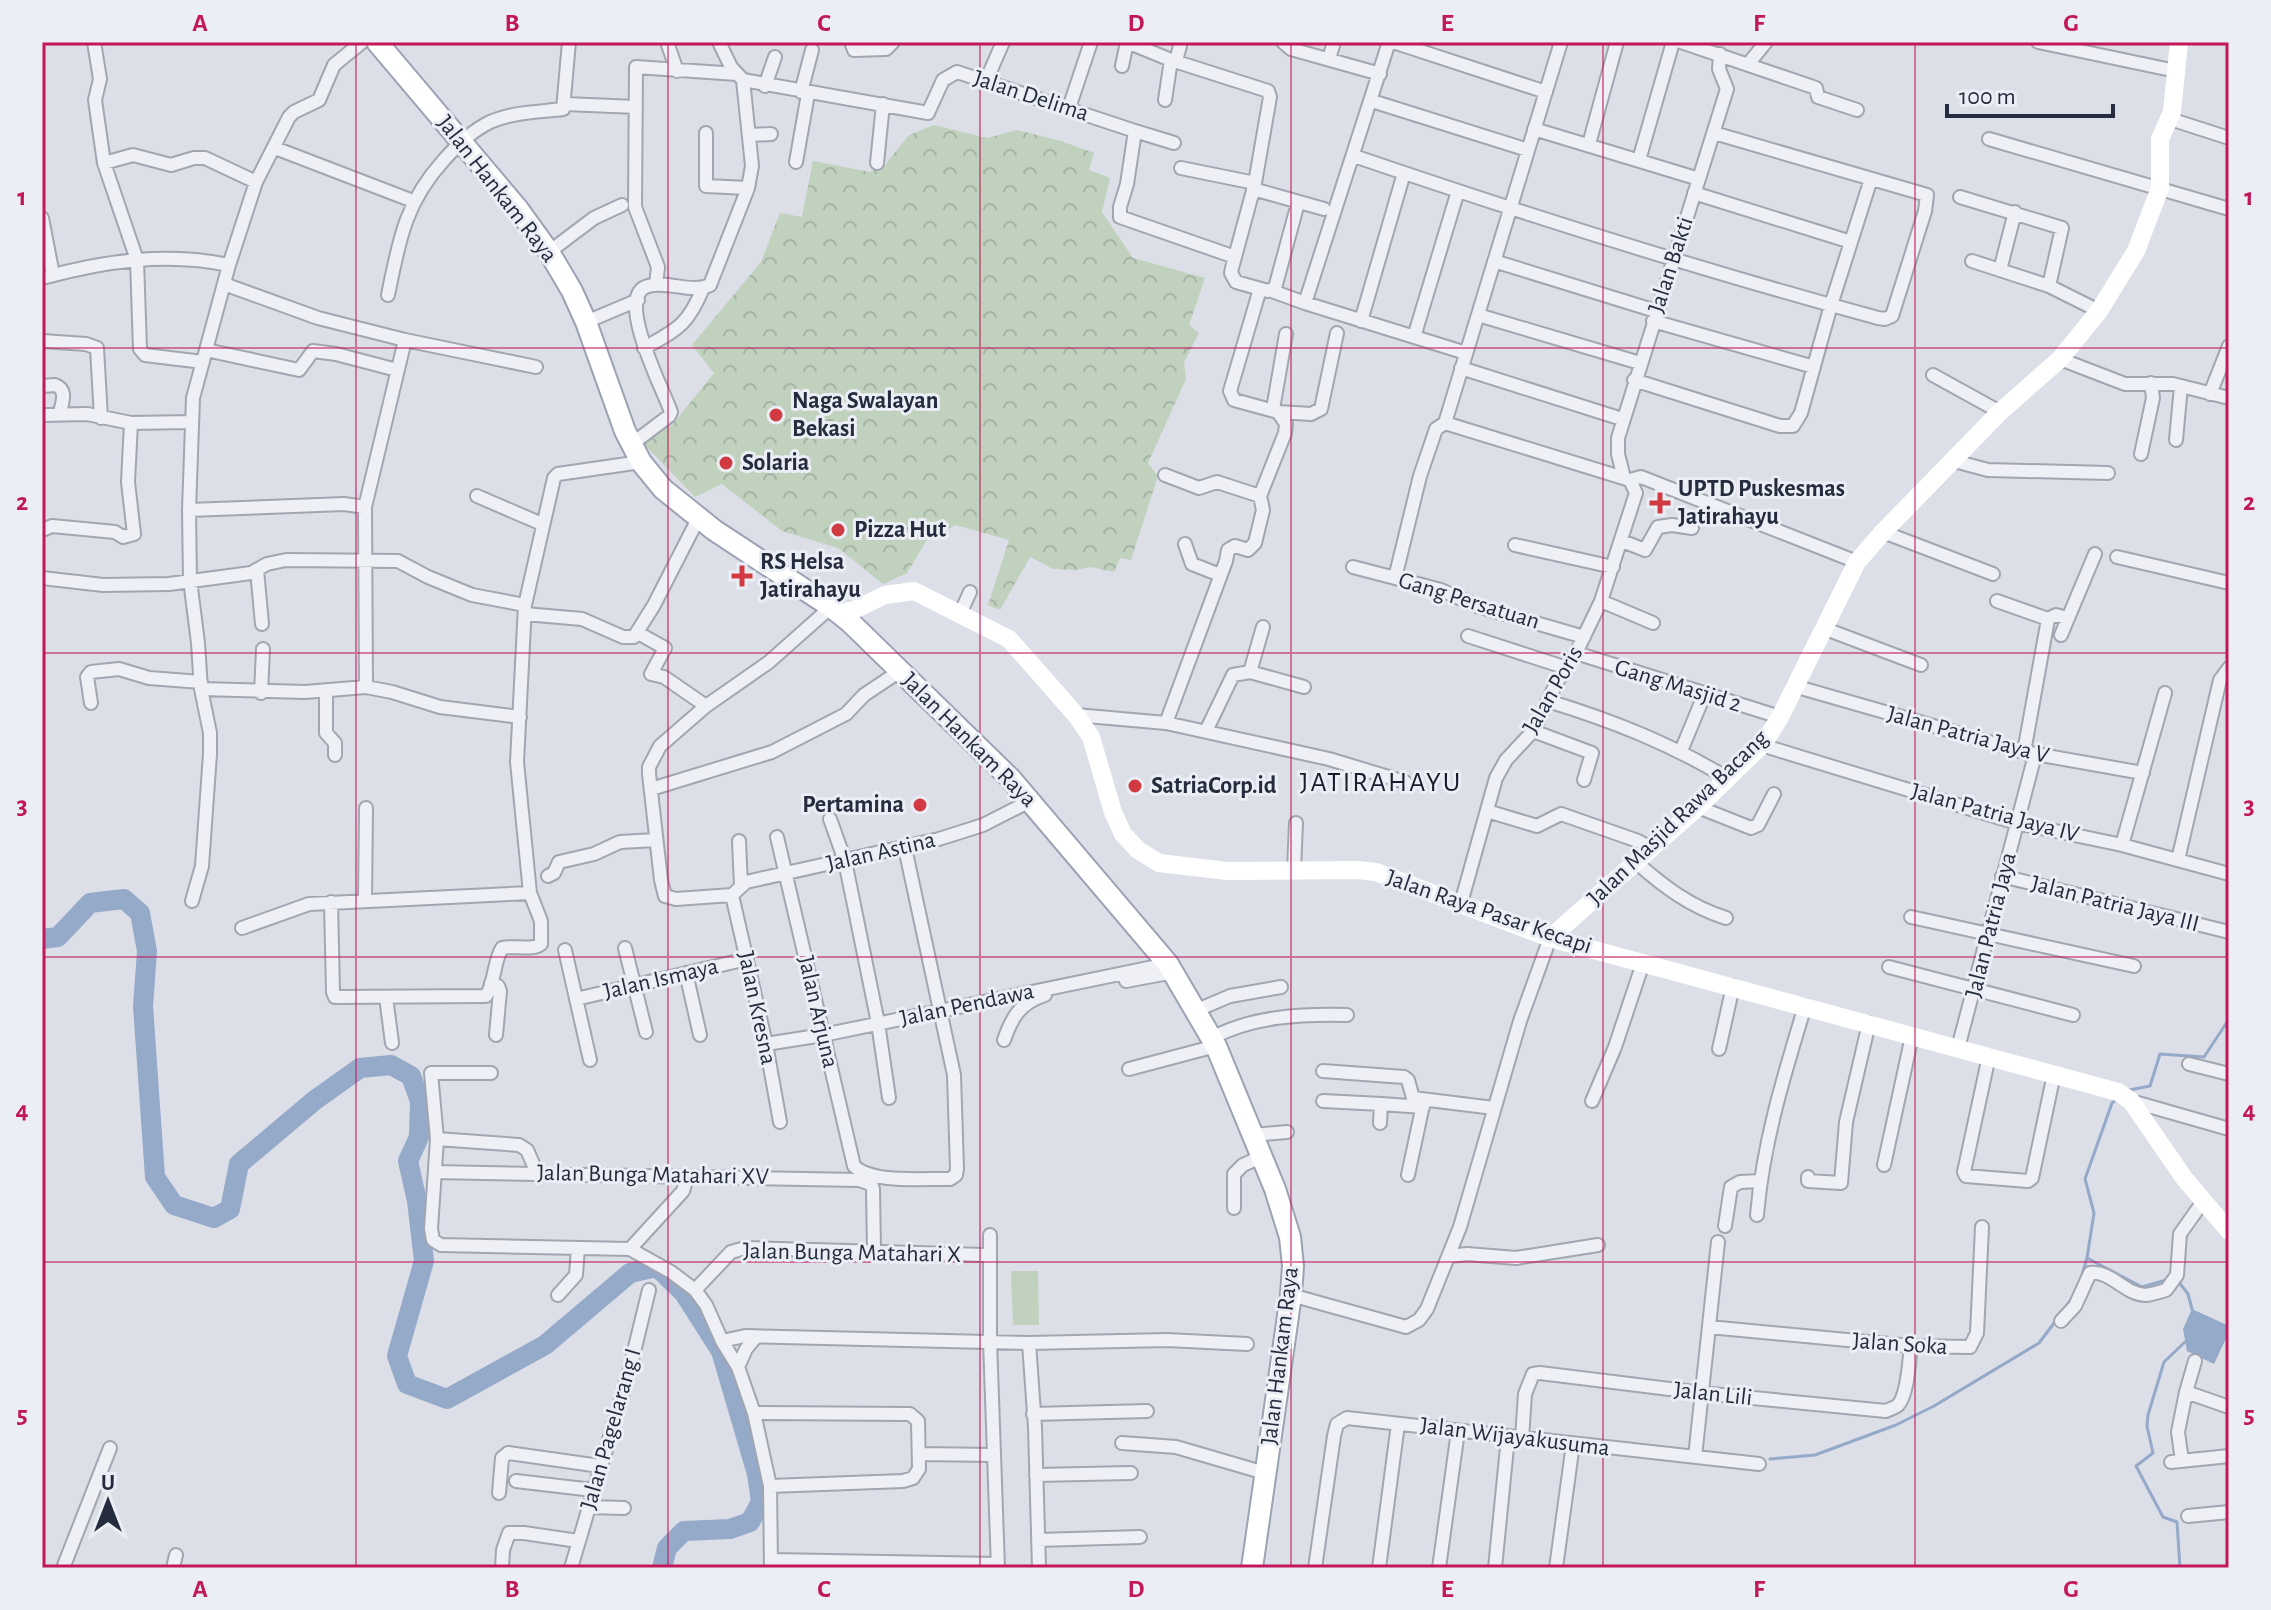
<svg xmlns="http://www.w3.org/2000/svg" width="2271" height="1610" font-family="'Alegreya Sans',sans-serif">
<defs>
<pattern id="forest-crowns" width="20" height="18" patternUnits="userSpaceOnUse" patternTransform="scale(2)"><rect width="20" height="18" fill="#c0d1bd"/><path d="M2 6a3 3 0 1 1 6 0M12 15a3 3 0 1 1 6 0" fill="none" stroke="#a5b4a4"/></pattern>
</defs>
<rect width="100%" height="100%" fill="#dcdfe7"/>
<path fill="url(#forest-crowns)" d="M934,125L987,138L1017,130L1061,141L1094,153L1089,170L1110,178L1102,212L1133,258L1205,278L1189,325L1199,333L1184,362L1186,379L1148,463L1158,476L1131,560L1120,558L1114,572L1091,567L1075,570L1053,569L1030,557L1000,610L988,605L1009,540L956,525L928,538L907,573L883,584L838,548L782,531L722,484L695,497L641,441L672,425L714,373L692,345L761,262L780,213L802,217L813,161L870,172L885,165L909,135Z"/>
<path fill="#c0d1bd" d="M1011,1271H1038L1039,1325H1013Z"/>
<path fill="#95a9c9" d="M2192,1309L2229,1326V1332L2214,1364L2187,1351L2183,1329Z"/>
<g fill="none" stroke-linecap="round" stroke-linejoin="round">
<path stroke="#95a9c9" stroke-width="3" d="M2129,1090L2150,1086L2160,1054L2204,1057L2229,1019
M2087,1258L2142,1287L2170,1279
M2178,1281L2188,1294L2192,1309
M2080,1282L2087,1258L2094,1213L2085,1179L2112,1103L2117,1099
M2064,1309L2074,1296
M1770,1459L1815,1455L1896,1425L1934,1406L2039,1343L2057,1319
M2180,1568L2177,1522L2163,1517L2136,1466L2153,1453L2147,1426L2148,1415L2164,1362L2185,1342"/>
<path stroke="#95a9c9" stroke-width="20" d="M42,939L58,937L90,903L124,899L140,913L147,951L143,1006L155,1177L174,1205L214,1218L230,1209L239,1164L315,1100L360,1068L391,1065L411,1076L420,1101L419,1137L408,1161L417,1201L424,1261L397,1356L407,1384L447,1399L545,1345L630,1273L657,1267L684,1293L721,1351L757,1474L761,1502L750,1522L730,1529L684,1531L667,1548L662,1568"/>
<g stroke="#a1a6b1" stroke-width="16">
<path id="street" d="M94,42L100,79L95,100L104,163L137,260L140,349L145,355L203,362
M667,42L677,71
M851,42L854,50L886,49L893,42
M1127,42L1171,60L1268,91L1270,97L1255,183L1232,268L1231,273L1236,282L1268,291L1275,288L1298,203
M1283,42L1291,49L1380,74
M1393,42L1546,92
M1681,42L1816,88L1818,97L1857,110
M2038,42L2176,71
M1329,59L1334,42
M1176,61L1181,42
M1749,63L1766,42
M1122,66L1127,42
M743,80L928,113L943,80L957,72L1135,131L1127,184L1120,207V217L1235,257
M986,81L1003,42
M765,86L775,57
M801,92L812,50
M1165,100L1171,60
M1372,101L1528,150
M565,104L636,107
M1069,108L1091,42
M2170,119L2229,138
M1534,129L1699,179
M1135,131L1174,143
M706,133V186L748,188
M750,135L771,134
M1989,139L2229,209
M1589,144L1617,42
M275,148L413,201
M1354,156C1527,215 1701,270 1878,318L1885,319L1892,316L1925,211L1927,195L1714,133
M1639,160L1673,42
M796,162L808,94
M104,163L133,155L171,165L194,158H205L256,182
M877,163L883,104
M1181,168L1255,183
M1253,189L1324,209
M1694,193L1851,242
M1960,197L2062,228L2049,286
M42,218L53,275
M549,252L594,218L622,205
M1494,261L1656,311
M1972,261L2049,286L2099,311
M2000,270L2015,212
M42,278C104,261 166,252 229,265
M224,284L318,318L405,340
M656,285L658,267L635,207L636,67L737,74
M1272,291L1305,303L1466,353
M388,295C399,241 405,203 443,161C456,146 472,131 490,122C512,112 540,112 563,109L569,42
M1305,303L1389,42
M1478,315L1640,363
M1361,321L1404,173
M1653,321L1814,367
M586,322L638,300
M1414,337L1458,191
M42,341L86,344L97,348L101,418
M644,348C678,329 688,325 703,288
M206,350L299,370L313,351L336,354L397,370
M2060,359L2125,384H2173L2229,398
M1461,368L1622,419
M1933,375L2000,412
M1634,380L1780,426H1793L1801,413L1831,305L1871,179
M42,386L55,385C68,390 62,402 60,413
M2210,394L2229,346
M1273,409L1286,334
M1278,412L1311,414L1321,409L1337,333
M42,415L87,414L131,423L191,422
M2176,440L2181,386
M632,444L669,416L671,412C665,393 613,295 648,286C668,280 691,294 710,285L748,188L752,166L743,80L731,67L719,42
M2141,454L2153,398L2151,383
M1954,461L1988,470L2108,473
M1165,475L1199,488L1217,482L1260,496
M1624,478L1618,454V438L1727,89L1719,69L1720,54
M1630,480L1641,477L1857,562
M477,496L542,524
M189,510L344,504L365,507
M42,530L52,526L115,532L123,537L134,534L128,482L131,423
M1883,532L1993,574
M1622,541L1645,550L1658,527L1672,525L1692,528
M1185,544L1192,564L1220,575
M1515,545L1613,567
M2117,557L2229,583
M1353,567L1441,590L1477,606L1584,637
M257,570L262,624
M42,578L103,585L169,584L251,573L267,564L286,560L398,561L428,577L472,595L525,605
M1395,578L1420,476L1436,429L1445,423
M1601,601L1653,623
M1997,601L2048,619
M525,614L582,619L623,637H634L654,605L698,519
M960,614L970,592
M1823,628L1921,665
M638,633L665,648L651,674L664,677L706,706
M2061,635L2095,554
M1468,636L1567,668
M1576,653L1780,717
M1250,672L1263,627
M1794,686L2024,752L2143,773
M366,687L365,507L405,340L536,367
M201,689L305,692L366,687L392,692L440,707L520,717
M326,691V733L335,743V755
M261,693L263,649
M1548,701C1613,721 1669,743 1727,778
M91,703L87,677L91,672L119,669L149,678L201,682
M1076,715L1166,723L1329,759L1405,782
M1166,723L1226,561L1228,550L1235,546L1248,550L1255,543L1263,510L1260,496L1285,433L1286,424L1278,412L1234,400L1230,391L1260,289
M1206,731L1233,675L1250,672L1304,687
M1533,731L1592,753L1584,780
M1764,743L1771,748L2017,823L2122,845L2229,874
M1681,751L1705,693
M2024,752L2048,619L2056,615L2067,618
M651,789L772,752L846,714L864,695L900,671
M1698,807L1751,828L1758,825L1774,794
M1487,811L1537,826L1561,814L1638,841L1651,848
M830,819L845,861L878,1023L889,1098
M777,837L854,1166C873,1184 924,1178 950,1179L956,1175L957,1169L954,1075L905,848
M739,841L741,886
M2122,845L2165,693
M2178,860L2220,680L2229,668
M1636,862C1664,887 1691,907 1726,918
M1294,870L1296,823
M548,876L554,873L559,862L594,854L620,842L656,840
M2002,876L2229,932
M732,895L676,899L665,896L661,880L649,774V767L660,746L706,706L769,662L831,607
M732,895L746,882L939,839L983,825L1030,801
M732,895L766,1044L780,1122
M192,901L202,866L210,754V733L201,689L198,643L190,580L189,510L193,398L229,265L256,182L289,117L294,112L319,100L334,65L362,42
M365,901L366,808
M331,902L333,992L335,997L486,996C495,984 493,963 502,948C514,945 533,951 541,944V921L530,893L517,762L525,605L554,478L558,474L641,462
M1461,903L1496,778L1506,760L1533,731L1557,682L1576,653L1601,601L1636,493L1630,480L1445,423L1561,42
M1911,917L2134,966
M242,928L309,904L530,893
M625,948L646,1032
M565,950L590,1060
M1889,967L2073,1015
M686,973L700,1035
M1126,981L1174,972
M491,983L498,986L500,991L496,1035
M386,997L392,1043
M576,999L747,959
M1197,1010L1230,996L1281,987
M1212,1038C1253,1016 1301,1014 1347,1015
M1004,1040C1012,1017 1020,1003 1045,995
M766,1044L823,1035L1168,964
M1958,1048L2035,755
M1719,1049L1733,986
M1989,1056L1964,1172L1966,1176L2028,1181L2032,1178L2054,1074
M2189,1064L2229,1074
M1129,1069L1216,1046
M1323,1071L1404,1077L1408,1080L1413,1098L1494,1108
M491,1073H431L437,1139L431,1229L433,1240L441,1245L630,1249L671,1272L695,1290L706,1305L722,1341L738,1367L754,1413L770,1486L771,1568
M1323,1101L1381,1104
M1592,1101L1615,1047L1643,963
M2131,1101L2229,1129
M1380,1123L1381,1104L1423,1107
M1253,1135L1287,1132
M437,1139L519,1145L527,1150L537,1173
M1884,1165L1912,1036
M435,1172L859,1180L871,1184L873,1189L874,1250
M1408,1175L1424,1100
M1808,1177V1181L1841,1183L1846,1122L1869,1023
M1234,1208V1174L1243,1165L1263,1156
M1757,1215C1763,1143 1784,1075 1805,1006
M1725,1226L1731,1187L1740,1182L1760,1181
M990,1235V1341L998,1568
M630,1249L683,1191L687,1178
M1450,1256L1467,1254L1516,1258L1598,1245
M695,1290L731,1252L745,1248L985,1255L990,1257
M558,1295L576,1275L578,1248
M1291,1295L1406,1327L1419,1320L1427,1309L1460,1227L1520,1021L1550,938
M2061,1321L2075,1306L2090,1273C2111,1270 2125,1295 2146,1295C2153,1294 2160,1292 2166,1290L2177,1275L2180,1234L2204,1200
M1709,1327L1911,1346L1970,1347L1977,1333L1982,1227
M722,1341L745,1336L1029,1343L1167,1340L1247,1344
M1029,1343L1035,1427L1039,1568
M738,1367L746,1349L756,1337
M2186,1392L2195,1361
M754,1413L910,1414L918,1421L919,1469L913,1478L903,1481L770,1486
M1033,1414L1147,1411
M1522,1438L1525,1394L1533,1374L1540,1373L1702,1393L1886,1411C1888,1410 1896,1407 1898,1405C1908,1394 1909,1361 1911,1346
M1122,1443L1176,1447L1265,1473
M919,1454L994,1455
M1695,1457L1718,1242
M2182,1461L2178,1432L2186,1392L2229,1407
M2171,1462L2229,1456
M1036,1475L1131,1473
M516,1481L593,1490
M499,1493L502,1458L508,1453L600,1466
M588,1507L624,1508
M2188,1516L2229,1512
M1038,1540L1140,1537
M772,1560L998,1564
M63,1568L110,1448
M173,1568L176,1555
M502,1568L503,1550L509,1533H524L578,1541
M571,1568L629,1372L649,1290
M1315,1568L1334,1436L1337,1424L1347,1418L1759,1464
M1379,1568L1398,1424
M1439,1568L1458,1431
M1495,1568L1508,1437
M1556,1568L1573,1444"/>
</g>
<g stroke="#9ba2b3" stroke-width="24">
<path id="primary" d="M377,42L518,209L549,252L572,291L586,322L625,431L641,462L663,489L714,530L831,607L851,623L1011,779L1168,964L1216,1046L1275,1189L1290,1237L1293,1266L1291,1295L1252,1568"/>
</g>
<use href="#street" stroke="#eff0f5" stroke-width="12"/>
<path stroke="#fff" stroke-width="18" d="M839,613L854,610L885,595L914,591L1009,639L1076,715L1091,737L1113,812L1123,834L1138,850L1159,863L1227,871L1357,870L1376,872L1550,938L2118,1092L2131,1101L2184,1178L2229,1231
M1550,938L1698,807L1764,743L1780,717L1857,562L1883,532L2000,412L2060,359L2099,311L2136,251L2160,188V139L2172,112L2179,42"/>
<use href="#primary" stroke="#fff" stroke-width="20"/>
</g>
<path fill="none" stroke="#c2185b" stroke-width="2" stroke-opacity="0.55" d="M356,42V1568M668,42V1568M980,42V1568M1291,42V1568M1603,42V1568M1915,42V1568M42,348H2229M42,653H2229M42,957H2229M42,1262H2229"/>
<g fill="#d23a41" stroke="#ebeef5" stroke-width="3">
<circle cx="776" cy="415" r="8"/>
<circle cx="726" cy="463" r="8"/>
<path d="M1656 491h8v8h8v8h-8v8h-8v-8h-8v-8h8z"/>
<circle cx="838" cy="530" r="8"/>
<path d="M738 564h8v8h8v8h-8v8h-8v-8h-8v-8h8z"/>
<circle cx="1135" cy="786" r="8"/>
<circle cx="920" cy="805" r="8"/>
</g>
<g text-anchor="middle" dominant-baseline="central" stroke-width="6" stroke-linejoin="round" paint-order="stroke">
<g font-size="24" fill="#252c3e" stroke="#ebeef5">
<text transform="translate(1031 96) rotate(18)">Jalan Delima</text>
<text transform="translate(497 189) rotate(52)">Jalan Hankam Raya</text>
<text transform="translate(1671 265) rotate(-72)">Jalan Bakti</text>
<text transform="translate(1469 601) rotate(17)">Gang Persatuan</text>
<text transform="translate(1678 686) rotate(17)">Gang Masjid 2</text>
<text transform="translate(1553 690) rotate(-60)">Jalan Poris</text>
<text transform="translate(1968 735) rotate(15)">Jalan Patria Jaya V</text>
<text transform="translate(969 740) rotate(45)">Jalan Hankam Raya</text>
<text transform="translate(1995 813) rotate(15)">Jalan Patria Jaya IV</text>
<text transform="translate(1678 818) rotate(-44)">Jalan Masjid Rawa Bacang</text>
<text transform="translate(881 852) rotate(-13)">Jalan Astina</text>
<text transform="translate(2115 904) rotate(14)">Jalan Patria Jaya III</text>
<text transform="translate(1489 912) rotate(19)">Jalan Raya Pasar Kecapi</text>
<text transform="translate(1991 925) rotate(-76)">Jalan Patria Jaya</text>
<text transform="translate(661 979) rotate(-13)">Jalan Ismaya</text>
<text transform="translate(967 1005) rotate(-12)">Jalan Pendawa</text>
<text transform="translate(757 1008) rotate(78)">Jalan Kresna</text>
<text transform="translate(818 1012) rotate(77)">Jalan Arjuna</text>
<text transform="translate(653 1175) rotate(1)">Jalan Bunga Matahari XV</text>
<text transform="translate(852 1253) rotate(1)">Jalan Bunga Matahari X</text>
<text transform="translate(1900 1344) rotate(4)">Jalan Soka</text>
<text transform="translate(1280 1356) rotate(-83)">Jalan Hankam Raya</text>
<text transform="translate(1713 1394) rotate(6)">Jalan Lili</text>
<text transform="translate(611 1429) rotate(-74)">Jalan Pagelarang I</text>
<text transform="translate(1515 1437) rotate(7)">Jalan Wijayakusuma</text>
</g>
<g font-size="24" font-weight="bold" fill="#252c3e" stroke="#ebeef5" text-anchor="start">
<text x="792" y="401">Naga Swalayan<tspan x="792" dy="28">Bekasi</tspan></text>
<text x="742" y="463">Solaria</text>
<text x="1678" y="489">UPTD Puskesmas<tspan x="1678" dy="28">Jatirahayu</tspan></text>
<text x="854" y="530">Pizza Hut</text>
<text x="760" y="562">RS Helsa<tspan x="760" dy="28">Jatirahayu</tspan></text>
<text x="1151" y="786">SatriaCorp.id</text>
<text x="904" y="805" text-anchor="end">Pertamina</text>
</g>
<g font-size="28" letter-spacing="2" fill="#181d2e" stroke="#ebeef5">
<text x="1381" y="783">JATIRAHAYU</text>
</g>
</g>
<rect width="2271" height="1610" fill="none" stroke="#ebeef5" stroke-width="88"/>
<g transform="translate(108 1502)" stroke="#ebeef5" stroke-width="6" paint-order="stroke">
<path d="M0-6L14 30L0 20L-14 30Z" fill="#252c3e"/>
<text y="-12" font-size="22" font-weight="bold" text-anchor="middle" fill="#252c3e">U</text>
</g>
<path d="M1947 104v12h166v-12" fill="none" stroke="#252c3e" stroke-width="4"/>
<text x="1959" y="104" font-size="24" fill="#252c3e" stroke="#ebeef5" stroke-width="6" paint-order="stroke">100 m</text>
<rect x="44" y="44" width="2183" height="1522" fill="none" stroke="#c2185b" stroke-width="3"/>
<g font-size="26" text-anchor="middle" font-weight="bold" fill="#c2185b">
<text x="200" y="31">A</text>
<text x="512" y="31">B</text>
<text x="824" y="31">C</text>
<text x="1136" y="31">D</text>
<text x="1447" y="31">E</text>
<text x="1759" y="31">F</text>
<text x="2071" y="31">G</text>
<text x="22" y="205">1</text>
<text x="2249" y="205">1</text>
<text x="22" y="510">2</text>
<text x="2249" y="510">2</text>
<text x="22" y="814">3</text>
<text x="2249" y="814">3</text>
<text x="22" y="1118">4</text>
<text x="2249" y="1118">4</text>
<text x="22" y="1423">5</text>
<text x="2249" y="1423">5</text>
<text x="200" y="1597">A</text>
<text x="512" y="1597">B</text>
<text x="824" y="1597">C</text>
<text x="1136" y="1597">D</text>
<text x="1447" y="1597">E</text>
<text x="1759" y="1597">F</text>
<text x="2071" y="1597">G</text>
</g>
</svg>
